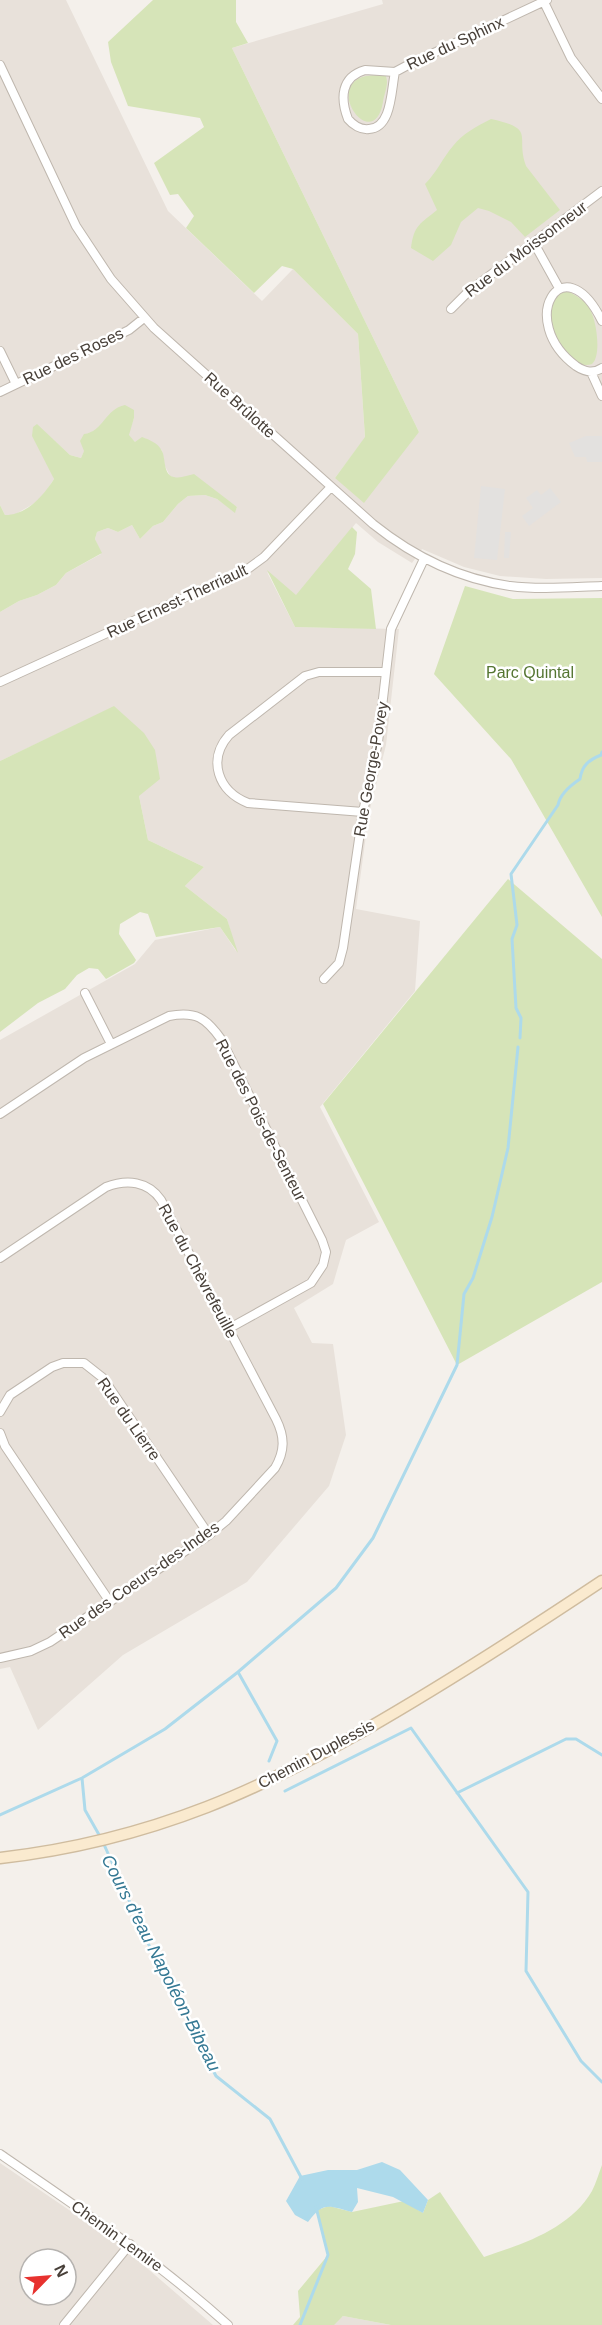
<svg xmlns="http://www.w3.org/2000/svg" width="602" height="2325" font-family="Helvetica,sans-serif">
<rect width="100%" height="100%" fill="#f4f0eb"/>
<path fill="#e8e1da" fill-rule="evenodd" d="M0,0H66L168,211L262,301L293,269L358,334L365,438L335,478L419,432L232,48L383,4L382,0H602V578L546,579L500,576L464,567L422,549L412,563L378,542L356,523L296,596L267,572L295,627L399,629L386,745L369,813L356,909L420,921L415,991L320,1107L379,1222L346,1240L333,1284L294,1308L312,1343L333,1344L346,1435L329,1486L247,1582L123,1655L38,1730L10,1667L0,1669V1040L135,964L155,940L220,927L236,951L227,919L185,886L204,867L148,840L139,796L114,707L0,761V612L19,601L37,595L56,585L66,573L101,554L95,539L97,532L108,528L118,532L132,525L140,539L153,526L163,522L178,504L188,496L205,495L217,499L235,512L237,507L170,476L165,466L162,450L135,442L128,435L134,418L98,428L93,433L81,458L70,455L37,425L54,479L40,500L14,515H5L0,505Z
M0,2163L119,2244L213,2325H0ZM30,2259H66V2295H30Z
M343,2316L391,2325H333Z"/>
<path fill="#d6e4b8" d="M153,0H236V22L248,43L232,48L419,432L364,503L335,478L365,437L358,334L293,269L282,266L254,293L186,228L194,216L178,194L170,195L154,163L204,127L200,118L128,106L111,62L108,42Z
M385,75C390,82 384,94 383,102C374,155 322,86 366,76C372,75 379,75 385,75Z
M491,119C537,129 515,136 526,166L560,210L525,237L511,222L489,211L478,208L461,222L451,245L433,261L411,248C414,225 420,224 437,210L425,184C437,172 442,159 453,146C462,134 477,126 491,119Z
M567,291C574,294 580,298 586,303C597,315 602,356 592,364C571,372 551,333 551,317C551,308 553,303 557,295Z
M125,405L134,410V418L129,435L135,442L142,437C150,440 158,443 162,451C166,459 163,475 174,477C180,479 188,475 194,474L237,507L235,513L217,499L205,495L188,496L178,504L163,522L153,526L140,539L132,525L118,532L108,528L97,532L95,539L102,553L66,573L56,585L37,595L19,601L0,612V505L5,515C27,515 43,496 54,479L32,436L33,427L37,424L70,455L81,458L84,451L80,441L84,434C103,432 105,409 125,405Z
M352,527L357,532L355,554L348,569L371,589L376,629L295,627L267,570L296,595Z
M465,586L513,599L602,598V917L511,759L434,674Z
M114,706L144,733L155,750L160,779L139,796L148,840L204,867L185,886L227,919L238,953L220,927L156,937L148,914L140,912L120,924L119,934L136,960L134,963L106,979L98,969L89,968L77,975L65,989L38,1003L0,1032V761Z
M508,879L602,959V1282L457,1365L323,1104Z
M602,2165V2325H391L343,2316L334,2325H293L300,2317L298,2291L328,2255L317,2210L329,2206L352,2212L404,2201L423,2213L428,2200L440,2192L484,2257C523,2244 570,2229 592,2191C596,2183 599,2173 602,2165Z"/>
<path fill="#e3e1df" d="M586,436H602V462H587L586,457H575L569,443Z
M481,486L505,489L497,560L474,558Z
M550,488L561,502L529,526L522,516L533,508L526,498L537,490L541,495Z
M505,532H511L509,558H504Z"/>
<path fill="#addaeb" d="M382,2162L400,2170L428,2200L423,2213L393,2197L357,2188L358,2202L352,2212C328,2206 324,2201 308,2222L295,2215L286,2201L300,2176L328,2170H357Z"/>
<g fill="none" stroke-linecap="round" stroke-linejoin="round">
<path stroke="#addaeb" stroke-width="3" d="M520,1038L521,1018L516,1008L512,939L517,925L511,874L558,805C560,794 571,785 580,779C582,765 589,760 601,755L602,752
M238,1672L277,1741L269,1761
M82,1778L85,1810L102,1840L157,1963L216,2076L270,2119L302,2179
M285,1791L411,1728L528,1892L526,1971L581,2061L602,2082
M457,1793L566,1739H576L602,1755
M0,1815L82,1778L165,1729L238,1672L336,1588L373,1538L457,1365L464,1294L473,1278L492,1217L508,1148L518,1047
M300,2325L328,2255L316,2207"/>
<g stroke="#bfb7ae" stroke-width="10">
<path id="street" d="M543,0L571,58L602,99
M0,65L76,226L111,279L154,328L373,524C413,556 459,579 510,586C540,590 572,587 602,586
M365,70L395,72C391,90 392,128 369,129C361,130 353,125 348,119C340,98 341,77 365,70Z
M395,72L408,65L547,0
M534,243L559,288
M451,309L468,292L602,191
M602,321C563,242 515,321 576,366C585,372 593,374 602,368
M0,351L16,384
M591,372L602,396
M0,392L129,330L144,318
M0,682L249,568L264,557L331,487
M363,812L248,803C218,791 207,760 229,735L305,676L319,672H386
M324,979L339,963L343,948L363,812L378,742L391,629L424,559
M85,993L111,1044
M0,1114L84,1058L169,1016C196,1011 206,1018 221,1039L322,1240L326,1252L323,1265L311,1283L228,1329
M0,1258L106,1187C127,1179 148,1181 161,1200L276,1419C285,1437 285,1451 275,1468L226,1521L209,1535L50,1642L31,1651L0,1658
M0,1412L10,1395L52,1367L63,1363H84L103,1378L209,1535
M0,1433L5,1446L110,1602
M0,2154C79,2208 157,2261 228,2325
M64,2325L130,2244"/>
</g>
<g stroke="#cfbc9f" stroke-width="13">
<path id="secondary" d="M0,1858C71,1850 140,1833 207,1807C261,1786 313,1759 363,1731C445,1684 524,1633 602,1581"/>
</g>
<use href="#street" stroke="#fff" stroke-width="8"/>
<use href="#secondary" stroke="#faeacf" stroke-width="10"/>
</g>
<g text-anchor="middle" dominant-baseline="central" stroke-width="5" stroke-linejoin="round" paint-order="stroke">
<g font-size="16" fill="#484039" stroke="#fff">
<text transform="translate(455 43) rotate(-25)">Rue du Sphinx</text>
<text transform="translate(526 249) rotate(-37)">Rue du Moissonneur</text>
<text transform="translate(73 356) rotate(-26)">Rue des Roses</text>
<text transform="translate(240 405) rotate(42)">Rue Brûlotte</text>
<text transform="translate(177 601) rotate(-25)">Rue Ernest-Therriault</text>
<text transform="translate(371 769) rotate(-80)">Rue George-Povey</text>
<text transform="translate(261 1120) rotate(63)">Rue des Pois-de-Senteur</text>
<text transform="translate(198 1271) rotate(62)">Rue du Chèvrefeuille</text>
<text transform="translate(129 1419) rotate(55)">Rue du Lierre</text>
<text transform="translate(139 1580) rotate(-35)">Rue des Coeurs-des-Indes</text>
<text transform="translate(316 1754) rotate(-28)">Chemin Duplessis</text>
<text transform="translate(117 2236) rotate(36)">Chemin Lemire</text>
</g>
<g font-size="16" fill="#547531" stroke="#fff">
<text x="530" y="672">Parc Quintal</text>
</g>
<g font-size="18" font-style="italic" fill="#357994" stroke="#fff">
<text transform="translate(161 1963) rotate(63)">Cours d'eau Napoléon-Bibeau</text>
</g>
</g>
<g transform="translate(48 2277) rotate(65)"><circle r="28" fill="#ffffff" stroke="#b6b3b0" stroke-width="1.5"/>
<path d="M0-4.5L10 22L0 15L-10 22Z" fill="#e7322f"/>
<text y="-9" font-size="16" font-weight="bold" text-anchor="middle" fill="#484039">N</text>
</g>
</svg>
